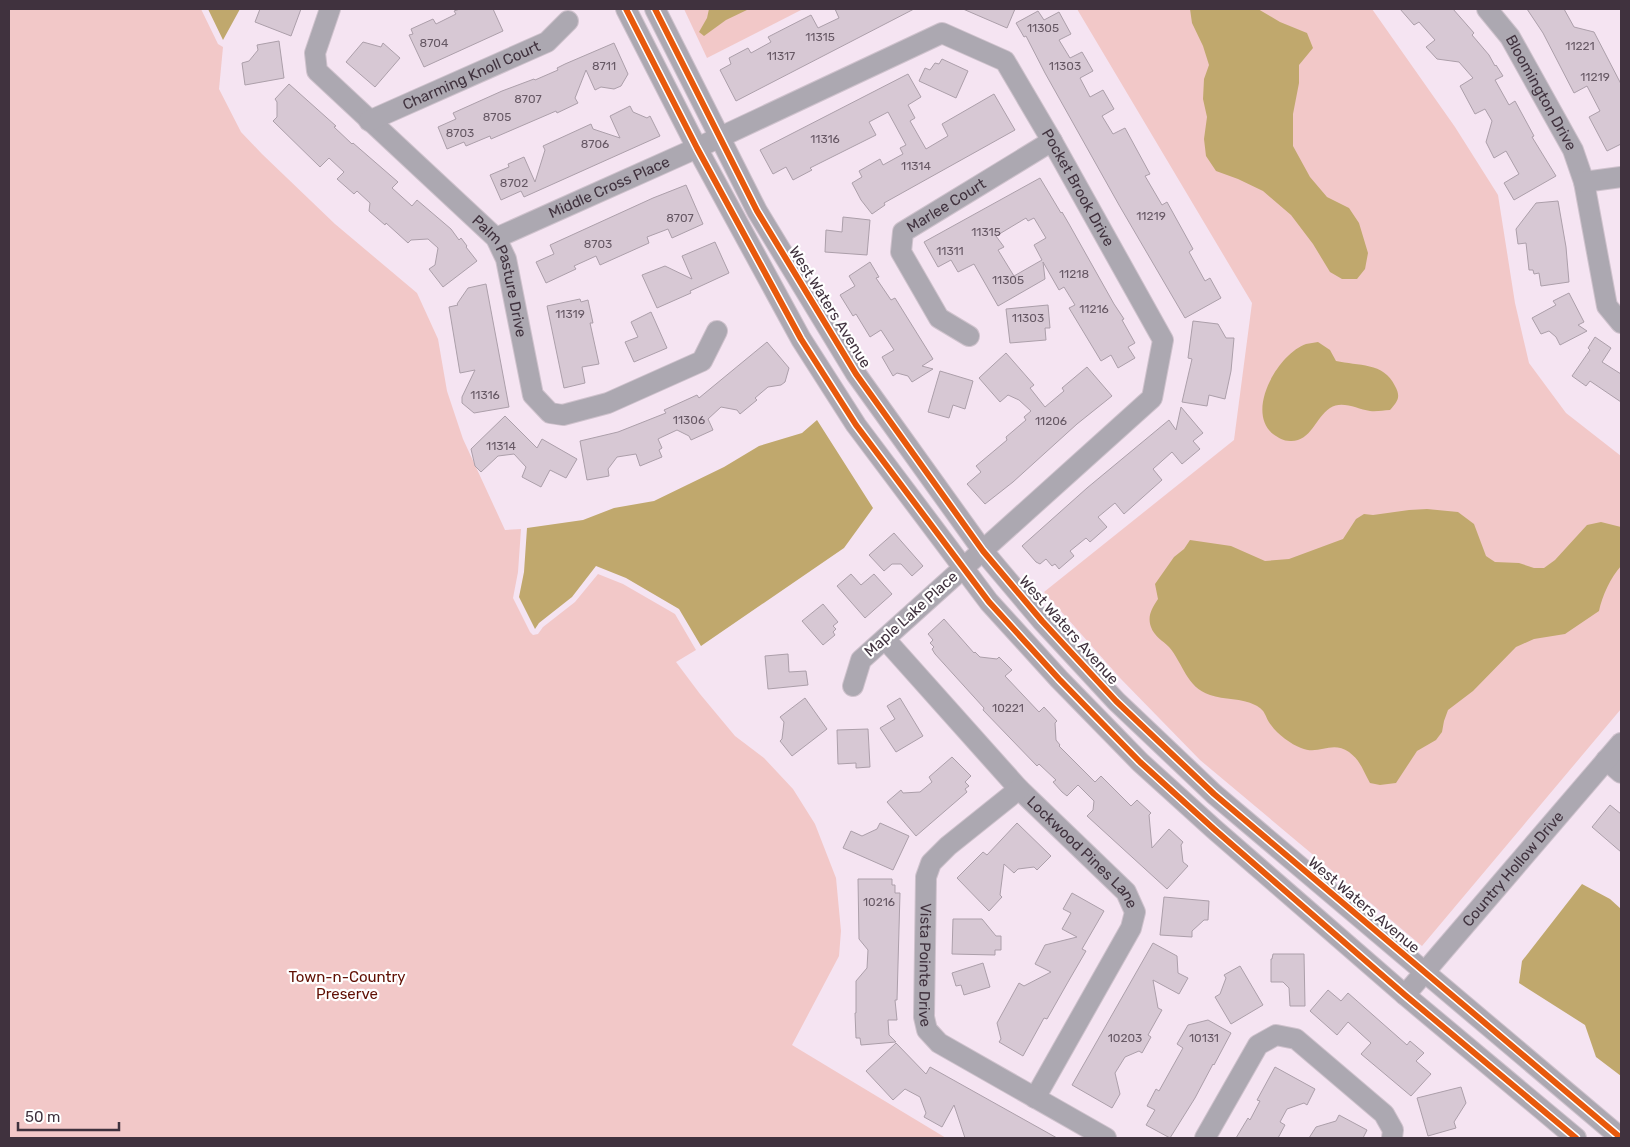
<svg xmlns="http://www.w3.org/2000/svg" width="1630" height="1147" font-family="Rubik,sans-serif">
<rect width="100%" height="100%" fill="#f5e4f2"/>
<path fill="#f2c8c8" d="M9,9H201L218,44L223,47L219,89L241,132L262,154L335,224L417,293L438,339L447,391L463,439L505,530L521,529L518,572L513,598L530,632L533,635L538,634L543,627L575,602L598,574L623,584L675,614L696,650L676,662L700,694L735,736L764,758L793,789L815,824L836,878L841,931L839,956L792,1045L946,1138H9Z
M684,9H803L707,58Z
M1077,9H1372L1455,127L1498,195L1515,303L1529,363L1566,413L1621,456V709L1422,946L1200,760L1120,678L1044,592L1234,440L1252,303Z"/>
<path fill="#c0a86d" d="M208,9H240L223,40Z
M709,9H749L726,20L704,36L699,32L707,18Z
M1190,9H1258L1280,22L1307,33L1313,48L1299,65V83L1293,114V146L1310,177L1327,197L1349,208L1359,223L1368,253L1365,269L1357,279H1342L1330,272L1313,244L1291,215L1263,191L1238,179L1216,171L1206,156L1204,139L1207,117L1203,99L1204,79L1209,65L1203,46L1192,23Z
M1318,342L1330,350L1336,361C1358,366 1384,362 1395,386C1401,397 1398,401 1390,410C1383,410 1377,412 1370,411C1357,409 1342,400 1330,408C1315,418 1311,442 1290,441C1283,441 1279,438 1273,434C1245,411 1278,354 1306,344C1310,343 1314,343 1318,342Z
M817,420L873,508L844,548L701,646L679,609L626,578L596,566L572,597L539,623L535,629L519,597L524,572L527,528L583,520L614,508L654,501L724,467L759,446L802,433Z
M1427,509L1458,512L1474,524L1486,556L1495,562L1519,563L1534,568H1544L1555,560L1587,525L1601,522L1621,527V566C1611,577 1602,596 1599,611L1565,634L1534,639L1516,647L1473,691L1448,710L1444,721L1442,732L1436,740L1417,751L1396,783L1380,785L1370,783C1363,771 1361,761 1349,752C1331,740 1319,756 1301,748C1291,744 1278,735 1271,725C1264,716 1267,711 1255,705C1242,698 1224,700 1210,695C1186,687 1183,663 1169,647C1163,641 1154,636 1151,627C1147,616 1152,608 1158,599L1155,584L1174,557L1184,549L1190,540L1231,546L1265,561L1289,559L1343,539L1356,519L1364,514L1373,515L1409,510Z
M1582,884L1610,899L1621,909V1076L1596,1057L1585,1025L1519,983L1522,961Z"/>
<path fill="#d7c8d4" stroke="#ac9faa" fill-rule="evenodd" d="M260,9H301L291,36L255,22Z
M460,9H493L503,31L424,67L409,35L413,34L411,29L433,19L436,24L456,14L454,11Z
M835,9H914L736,101L720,70L731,64L729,58L748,48L751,53L771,42L768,37L811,15L818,28L839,18Z
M963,9H1015L1007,28Z
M1400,9H1453L1474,33L1472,35L1489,55L1495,66L1496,65L1503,76L1495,80L1509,105L1515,101L1534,136L1532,137L1556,176L1514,200L1504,183L1519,174L1506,151L1494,158L1486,142L1492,121L1485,109L1475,114L1460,86L1473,78L1459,62L1437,59L1426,47L1435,40L1419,22L1414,25Z
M1527,9H1564L1574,27L1594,32L1621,84V144L1607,151L1589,117L1600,111L1587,86L1574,93L1543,33Z
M1038,11L1044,20L1059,12L1071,34L1059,40L1070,58L1082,52L1093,71L1080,78L1090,97L1103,90L1114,109L1102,116L1113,134L1125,128L1150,174L1145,176L1162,205L1167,202L1193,249L1189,252L1205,281L1210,278L1221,298L1185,318L1119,205L1045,73L1026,36L1024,37L1016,23Z
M279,41L284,78L245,85L242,63L249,61L258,50L257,45Z
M363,42L381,47L383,43L400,58L375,87L346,62Z
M614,43L628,74L621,86L614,89L601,87L595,90L586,70L575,98L578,103L557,113L556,111L491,139L490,136L466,146L464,142L447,149L438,127L456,119L453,113L502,91L534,79L535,80L558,70L557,68L565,64Z
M942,59L968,71L956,98L919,81L925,68L930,70L935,63L939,64Z
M908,74L921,97L908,105L915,118L910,121L926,149L948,136L942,124L994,94L1015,130L884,203L885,205L872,214L861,200L852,183L862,177L859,171L880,159L883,165L903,154L900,148L906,145L888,112L869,122L876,135L810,168L812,170L793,180L786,167L773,174L760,150Z
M289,84L336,126L334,127L352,144L353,143L398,182L392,188L412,206L417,200L451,229L459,240L461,238L467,246L466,247L477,261L443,287L429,269L435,265L438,248L428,239L411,240L408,243L386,223L385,225L369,211L370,203L357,191L354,194L337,179L344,172L329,158L320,167L273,121L277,117V102L275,99Z
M630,106L633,112L647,118L650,116L660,136L524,197L521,191L501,200L490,175L509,167L508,164L524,157L535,182L545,150L543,146L591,124L593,129L620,138L610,116Z
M1040,178L1061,213L1062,212L1069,224L1114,304L1124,319L1122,320L1135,343L1128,347L1135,358L1118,368L1111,355L1101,361L1069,308L1075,305L1064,287L1059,290L1043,262L1045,279L998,306L974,264L958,272L951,260L938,267L924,242ZM1026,218L1028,221L1034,218L1046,238L1034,245L1042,260L1014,276L998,250L1004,247L996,236Z
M686,185L703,224L672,238L668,229L647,237L649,243L600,265L596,256L574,266L576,269L546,283L536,262L554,254L550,245L653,198Z
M1558,201L1566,247L1569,282L1541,286L1539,273L1534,274L1533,270H1529L1526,243L1518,244L1516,229L1536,203Z
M843,217L870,220L867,255L825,252L826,230L842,232Z
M715,242L729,273L690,291L691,293L657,308L642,275L665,266L692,279L682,256Z
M870,262L879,277L876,278L891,300L895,298L933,359L922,366L933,369L912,382L908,376L897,373L893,376L882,357L894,350L881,330L870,337L856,314L853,316L840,295L855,286L849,276Z
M486,284L509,407L474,413L462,403V397L475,370L460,373L449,307L458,305L457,304L468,288Z
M1569,293L1584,322L1578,325L1587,331L1560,345L1556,337L1549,331L1541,334L1532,318L1556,305L1553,301Z
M580,299L581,302L588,300L593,323H590L599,364L582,367L585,383L564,388L547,306Z
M1048,305L1050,328H1045L1046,340L1010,343L1006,309Z
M651,312L667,348L634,362L625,342L638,337L631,322Z
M1193,321L1218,324L1226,338H1234L1231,371L1225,399L1209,395L1207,406L1182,402L1192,359L1188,358Z
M1595,337L1611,348L1602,362L1621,374V402L1590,381L1586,386L1572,376L1590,350L1588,348Z
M767,342L789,368L785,382L781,385L768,387L755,398L757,400L740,414L737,410L721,407L708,419L713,430L691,440L689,436L677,430L662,437L658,439L662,448L659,450L662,457L640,466L636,454L617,457L608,469L609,476L587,480L580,441L618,432L666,413L664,410L697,395L699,398Z
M1006,353L1034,385L1030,388L1045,407L1064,391L1062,388L1087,367L1112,396L1077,424L1013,482L985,504L967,484L981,472L976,466L1007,440L1006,437L1026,420L1024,417L1031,411L1019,400L1008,395L1000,402L979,378Z
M940,371L973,381L965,409L953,405L949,418L928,412Z
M1181,407L1203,433L1193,441L1200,449L1182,464L1172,452L1153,469L1162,480L1124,514L1115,503L1098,517L1107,527L1090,542L1086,538L1070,551L1074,556L1059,569L1055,564L1052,566L1046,559L1040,564L1036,562L1022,546L1087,488L1169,420L1176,430Z
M505,416L537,448L542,439L577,459L566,478L550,470L541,487L522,477L526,467L514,454L498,456L481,472L475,466L471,449Z
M894,533L923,566L912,576L901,564H892L884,571L869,555Z
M851,574L861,585L874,574L892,594L865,618L837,586Z
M823,604L838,622L833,626L836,629L833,632L835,635L823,645L802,621Z
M944,619L974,653L975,652L980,657L997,659L999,657L1012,670L1005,676L1039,712L1044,707L1057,721L1055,723L1056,740L1060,745L1059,746L1095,782L1101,776L1131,806L1137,800L1151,813L1149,815L1152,848L1169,829L1183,842L1181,845L1183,862L1188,866L1167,889L1087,816L1093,810L1094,801L1078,785L1067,796L1062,792L1053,782L1056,780L1039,764L1037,766L983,710L984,708L935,654L932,649L934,647L930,643L933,640L928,634Z
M788,654L789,672L806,671L808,685L768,689L765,656Z
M805,698L827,729L792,756L780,741L782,739L784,722L780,717Z
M900,698L923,736L896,752L880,728L895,719L887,706Z
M868,729L870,767L856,768V763L838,764L837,730Z
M952,757L971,776L965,782L969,786L965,789L967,792L916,836L887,802L901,790L903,793L920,792L932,782L929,777Z
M1610,805L1621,814V852L1592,827Z
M880,823L909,836L893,870L843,848L851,831L862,836L877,829Z
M1017,823L1051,856L1037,870L1034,867L1018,869L1014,873L1004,864L1000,895L1002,897L989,911L957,878L983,852L987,855Z
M858,879H892V885H895V893H900L897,1000H895L897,1020H888L889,1035L896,1042L861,1045L860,1038H856L855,1013H856V981L867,968L868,950L859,939Z
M1072,893L1104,911L1082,949L1086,951L1068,982L1047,1019L1044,1018L1023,1056L999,1042L1001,1039L997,1023L1019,983L1024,986L1051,972L1035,964L1045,945L1077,937L1062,929L1071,913L1063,909Z
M1164,897L1209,901L1208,920H1204L1192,931V937L1160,935Z
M953,919H982L996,936H1001V950H995V955L952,954Z
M1153,943L1177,956L1178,973L1188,978L1179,994L1153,980L1158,1008L1162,1010L1148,1035L1151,1037L1142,1053L1139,1051L1125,1057L1115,1073L1120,1094L1112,1108L1072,1085Z
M1273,954H1304L1305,1006H1290L1289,988L1283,982H1271V959H1272Z
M983,963L990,987L964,995L961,985L956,986L952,973Z
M1240,966L1263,1005L1231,1024L1215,997L1220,994L1226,978L1224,975Z
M1328,990L1341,1001L1348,993L1407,1045L1410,1041L1424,1053L1416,1061L1431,1074L1411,1096L1361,1054L1371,1043L1348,1022L1337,1035L1310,1011Z
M1208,1020L1231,1033L1214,1065L1213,1064L1195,1098L1170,1138L1146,1125L1155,1110L1147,1106L1156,1089L1159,1091L1183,1048L1177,1044L1188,1025Z
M896,1043L926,1074L930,1067L1057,1138H965L954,1105L942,1127L924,1117L926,1113L920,1097L905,1089L893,1100L866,1071Z
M1275,1067L1315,1089L1307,1105L1304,1103L1287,1109L1280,1122L1285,1125L1278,1138H1236L1248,1118L1250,1120L1260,1101L1257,1100Z
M1461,1087L1466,1103L1454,1122L1456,1128L1428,1136L1417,1098Z
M1339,1115L1367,1130L1363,1138H1309L1316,1127L1336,1121Z"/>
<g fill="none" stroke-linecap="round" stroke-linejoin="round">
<g stroke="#cfc2cd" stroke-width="22">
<g id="minor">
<path id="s1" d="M330,9L315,53L317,71L496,238L506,259L533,395L550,413L563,415L608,403L702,361L717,331"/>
<path d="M626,9L697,148L801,339L856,425L989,602L1059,679L1140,762L1214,829L1405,995L1576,1138"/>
<path d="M655,9L757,211L856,374L983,551L1042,621L1116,701L1214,794L1621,1138"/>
<path id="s2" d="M1487,9L1510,37L1573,150L1584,182L1607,306L1621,323"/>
<path id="s3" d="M369,121L547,42L568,21"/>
<path d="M1584,182L1621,177"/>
<path id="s4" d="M496,238L697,148L942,33L1005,61L1052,141L1163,340L1152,398L861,660L853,686"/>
<path id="s5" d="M969,336L939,318L901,252L903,232L1052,141"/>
<path id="s6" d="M885,639L1019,789L1126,892L1135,912L1131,928L1035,1098"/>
<path d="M1606,760L1621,773"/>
<path id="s7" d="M1019,789L948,846L931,863L926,877L924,1017L927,1030L939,1043L1106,1138"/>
<path id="s8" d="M1405,995L1621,743"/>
<path d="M1205,1138L1258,1045L1276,1035L1296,1039L1384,1114L1393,1130L1392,1138"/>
</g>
</g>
<use href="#minor" stroke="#aca8b1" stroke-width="20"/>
<g stroke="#fff" stroke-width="9">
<path id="cycleway" d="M626,9L697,148L801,339L856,425L989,602L1059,679L1140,762L1214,829L1405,995L1576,1138
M655,9L757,211L856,374L983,551L1042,621L1116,701L1214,794L1621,1138"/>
</g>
<use href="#cycleway" stroke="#e8590c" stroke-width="6"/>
</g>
<g text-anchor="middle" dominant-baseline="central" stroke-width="4.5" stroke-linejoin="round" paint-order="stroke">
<g font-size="12" fill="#665864">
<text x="1043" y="28">11305</text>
<text x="820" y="37">11315</text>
<text x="434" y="43">8704</text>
<text x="1580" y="46">11221</text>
<text x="781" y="56">11317</text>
<text x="604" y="66">8711</text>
<text x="1065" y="66">11303</text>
<text x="1595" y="77">11219</text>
<text x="528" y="99">8707</text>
<text x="497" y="117">8705</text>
<text x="460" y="133">8703</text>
<text x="825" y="139">11316</text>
<text x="595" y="144">8706</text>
<text x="916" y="166">11314</text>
<text x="514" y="183">8702</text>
<text x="1151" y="216">11219</text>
<text x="680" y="218">8707</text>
<text x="986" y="232">11315</text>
<text x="598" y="244">8703</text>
<text x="950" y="251">11311</text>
<text x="1074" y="274">11218</text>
<text x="1008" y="280">11305</text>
<text x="1094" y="309">11216</text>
<text x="570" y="314">11319</text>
<text x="1028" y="318">11303</text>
<text x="485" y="395">11316</text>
<text x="689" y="420">11306</text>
<text x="1051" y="421">11206</text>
<text x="501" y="446">11314</text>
<text x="1008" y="708">10221</text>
<text x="879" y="902">10216</text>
<text x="1125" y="1038">10203</text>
<text x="1204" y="1038">10131</text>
</g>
<g font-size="15" fill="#40323e" stroke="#fff">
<text stroke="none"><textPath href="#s3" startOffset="112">Charming Knoll Court</textPath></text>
<text stroke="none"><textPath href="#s2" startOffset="100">Bloomington Drive</textPath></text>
<text stroke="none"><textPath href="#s4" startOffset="124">Middle Cross Place</textPath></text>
<text stroke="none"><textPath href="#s4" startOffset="706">Pocket Brook Drive</textPath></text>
<text stroke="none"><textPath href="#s5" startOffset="182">Marlee Court</textPath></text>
<text stroke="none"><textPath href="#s1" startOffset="346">Palm Pasture Drive</textPath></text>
<text transform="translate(830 307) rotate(58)">West Waters Avenue</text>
<text transform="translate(911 614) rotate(-42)">Maple Lake Place</text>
<text transform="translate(1069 630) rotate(48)">West Waters Avenue</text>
<text stroke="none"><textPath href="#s6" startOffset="291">Lockwood Pines Lane</textPath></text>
<text stroke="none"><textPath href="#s8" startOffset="166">Country Hollow Drive</textPath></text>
<text transform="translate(1364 905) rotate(40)">West Waters Avenue</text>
<text stroke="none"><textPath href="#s7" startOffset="218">Vista Pointe Drive</textPath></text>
</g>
<g font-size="15" fill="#611105" stroke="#fff">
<text x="347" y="977">Town-n-Country<tspan x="347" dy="17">Preserve</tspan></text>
</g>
</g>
<rect width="1630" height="1147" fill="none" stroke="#40323e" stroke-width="20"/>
<path d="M18 1122v8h101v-8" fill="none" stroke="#40323e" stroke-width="2.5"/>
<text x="25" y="1122" font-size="15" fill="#40323e" stroke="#ffffff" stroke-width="4" paint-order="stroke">50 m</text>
</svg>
